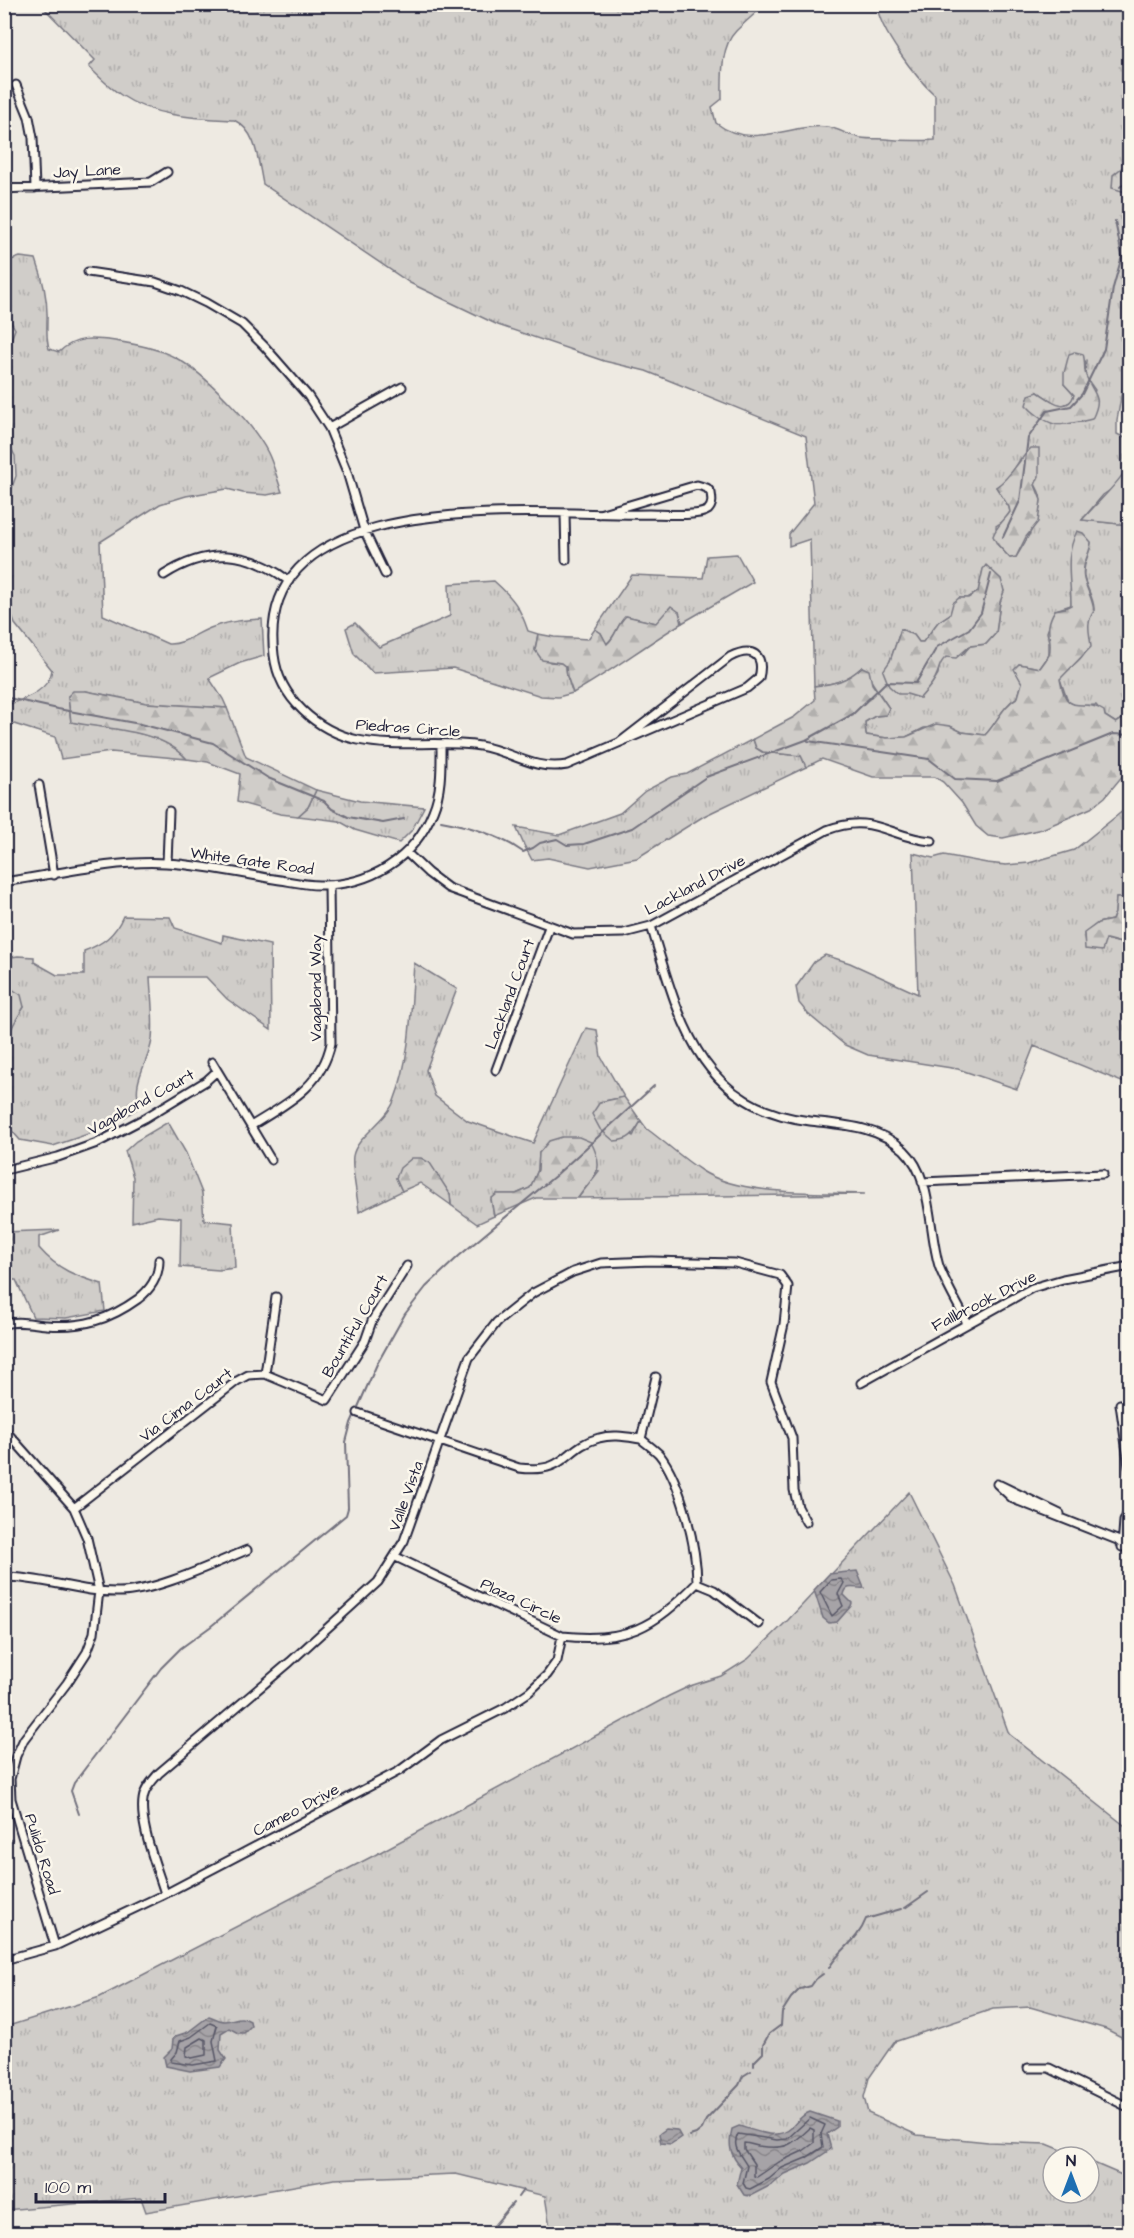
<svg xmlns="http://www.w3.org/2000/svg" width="1134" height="2238" font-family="'Architects Daughter',sans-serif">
<defs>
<pattern id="grass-tufts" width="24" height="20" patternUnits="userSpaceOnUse" patternTransform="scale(1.5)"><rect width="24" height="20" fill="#d0cdc9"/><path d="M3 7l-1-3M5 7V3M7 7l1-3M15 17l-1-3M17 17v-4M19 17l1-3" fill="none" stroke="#b2b0ae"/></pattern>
<pattern id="forest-firs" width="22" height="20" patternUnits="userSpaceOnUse" patternTransform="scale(1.5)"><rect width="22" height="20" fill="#d0cdc9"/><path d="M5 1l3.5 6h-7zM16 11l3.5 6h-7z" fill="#b2b0ae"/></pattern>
<pattern id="water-waves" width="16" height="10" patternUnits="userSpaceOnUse" patternTransform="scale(1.5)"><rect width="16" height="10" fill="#a6a3a7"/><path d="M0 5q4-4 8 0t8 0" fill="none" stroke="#878489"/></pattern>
</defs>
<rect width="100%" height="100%" fill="#eeeae2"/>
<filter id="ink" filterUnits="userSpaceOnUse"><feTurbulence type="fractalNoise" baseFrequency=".0167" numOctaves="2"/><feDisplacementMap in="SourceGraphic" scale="12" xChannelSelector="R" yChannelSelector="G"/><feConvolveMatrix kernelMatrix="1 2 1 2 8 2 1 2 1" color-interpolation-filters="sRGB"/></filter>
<g filter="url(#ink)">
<path fill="url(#grass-tufts)" stroke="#797882" stroke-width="1.5" fill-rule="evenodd" d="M41,5H764C755,14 745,22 736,31C720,47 722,78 722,99L712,107L716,123C752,151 789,123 827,127C838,128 847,135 857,137C866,140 876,138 885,139C902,141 918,141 935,140V95C916,78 879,30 877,5H1129V162L1124,165L1125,192L1129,190V353L1117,420V434L1129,440V465L1115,487L1103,495L1082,520L1129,525V592L1125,604L1130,610L1129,719L1124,718L1116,723L1105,716L1096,705L1077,706L1068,702L1060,679C1066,670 1077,665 1083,656C1093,644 1086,633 1089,621C1090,616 1094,613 1094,609C1094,598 1086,588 1084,577C1082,564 1090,555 1091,542L1071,589V605L1055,610L1047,632L1049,641V655L1040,668L1019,664L1015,669L1022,683L1018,697C1002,706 997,723 985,735L962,732L950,726L924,728L906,737L887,738L866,735L865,722L875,716L886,715L889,708L862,667C847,681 834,684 814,686L810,539L789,546V534L814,503L806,436L646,371L604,361L498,325L410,283L263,184C258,161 257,131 234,120C196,118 153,117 121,95C109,87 99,77 89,67L95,60ZM1086,361L1085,376L1095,390L1083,422L1053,424L1047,419L1038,392L1056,404L1064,405L1072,401L1074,395L1064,384ZM1021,458C1027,470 1034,481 1039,492C1047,510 1025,542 1016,557L1010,558L997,544L996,526L1005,520L1010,512L1009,507L996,487L1008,479ZM983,570L1004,591L1000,602L996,633L986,644L970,646L963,654L946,657L939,663L938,674L931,685L920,698L907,694L890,661L901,629L914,635L919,642H923L938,622L950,614L959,598H968L978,592Z
M20,257L36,259C43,279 48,299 47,320C47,331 46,338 49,349L59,352C76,336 93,338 115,341C135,344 158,348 176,358C204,373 254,424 268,453C274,465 277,479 282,492L267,495L243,493L227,489L186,496L160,504L100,542L103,615L168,644C185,645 197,632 213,627C229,621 245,620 262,619L264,656L240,663L209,678L223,699L227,708L146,703L86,691L68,696L71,722C108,728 161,730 187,759L111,752L61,759L55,737L11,723L5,716V706C23,699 49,692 52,670L15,624L5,598V507L16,476L15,456L4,435L5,355L15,329L5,311V262Z
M737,554L753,582L682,623L679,612L656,623L626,616C617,624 616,637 606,644L601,633L595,629L632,575L703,578L707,556Z
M494,581C513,598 520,607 528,631L538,634L535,650L550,662L561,663L566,667L567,676L573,693L558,697L541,696L453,668L373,673L354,654L346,628L355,623L379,647L450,616L449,584Z
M753,739L756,748L762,752L802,756L806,767L704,816L637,858L590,867L548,858L532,860L524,845L516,827L559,835L620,813L645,791L672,777L687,774Z
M316,790L360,801L424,807L412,830L399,843L355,830L339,821L298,816L308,807Z
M1129,806V898H1116L1115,913L1112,920L1098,923L1084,934L1086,949L1106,939L1128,945L1129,943V1085L1034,1046L1017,1089L958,1069L868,1055L845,1045L808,1014L799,1003L796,987L814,962L825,955L850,963L918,994L913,853L933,858L944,855L987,863L1006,865L1029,863L1074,850Z
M123,916L170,917L175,928L222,943L223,935L270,945L271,1030L227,999L206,977H150C151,997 154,1019 152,1039C150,1061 129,1084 141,1106L126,1116L94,1132L53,1146L20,1140L5,1123L7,1040L13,1024L24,1007L12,989L5,991V958L18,956L34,957V962L57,975H84V951C103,944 115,935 123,916Z
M414,963L457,989L426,1070L435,1096L468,1121L533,1143L586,1028L597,1030L601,1057L624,1097L600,1102L633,1136L641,1121L647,1129C665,1142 683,1159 702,1171C741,1196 818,1192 865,1194L578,1198L599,1171L539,1153L538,1170L530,1188L516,1194H497L491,1199L494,1216L477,1224L451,1205L450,1194L440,1180L396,1178L402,1191L359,1212C358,1199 351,1168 353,1156C356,1137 386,1122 394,1101C411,1058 411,1008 414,963Z
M168,1122L186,1153L202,1193L204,1220L233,1223L235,1268L219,1270L180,1267L181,1218L158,1216L132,1222L133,1177L125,1151L136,1141Z
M59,1230L39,1237V1248C58,1270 76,1276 102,1284L105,1311L66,1318L33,1317L16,1280H5V1232Z
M909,1492L955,1585L1009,1734L1129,1829V2041L1106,2029L1030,2007L993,2009L894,2042L869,2078L864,2097L868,2113L917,2135L988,2142L1047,2144L1079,2157H1053V2193H1089V2161L1129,2178V2233H551L545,2196L456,2174L334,2179L146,2212L141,2198L5,2210V2027L100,1997L373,1856L669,1696L690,1686L721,1676L748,1659L788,1620Z"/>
<path fill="url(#forest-firs)" stroke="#797882" stroke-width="1.5" d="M1129,162V190L1125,192L1112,188L1113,175Z
M1075,352L1083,354C1086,362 1083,371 1087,378C1095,397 1103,396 1092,419C1085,421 1060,426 1054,424C1044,421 1032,412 1026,405L1029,395L1038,392C1049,399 1067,415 1074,395L1064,384V373L1069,354Z
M1031,448H1039V476L1035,485L1041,500L1038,522L1026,537L1016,557L1010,558L997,544L993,536C997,525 1004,521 1010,512L1009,507L996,487C1011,477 1018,461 1031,448Z
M1077,531L1083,533L1091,542C1090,555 1081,563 1084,579C1087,590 1093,600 1094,611C1085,624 1090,633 1091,647L1060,679C1067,720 1082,696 1104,711L1105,716L1116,723L1124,718L1129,719V775L1124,774L1105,797L1091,808L1042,829L1003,838L988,836L976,826L962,803L943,782L935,777H873L822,759L806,767L801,756L763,752L756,748L753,739L794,717L815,700L814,686C834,684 847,681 862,667L869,670L872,684L889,708L886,715L875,716L865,722L866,735L887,738L906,737L936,724L950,726L962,732L985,735C997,723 1002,706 1018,697L1022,683L1014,669L1019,664L1040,668C1043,664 1047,659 1049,655C1054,638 1042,631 1055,610L1065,608L1071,605C1071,577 1064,558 1077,531Z
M986,565L1001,579L1004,591L1000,602L996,633L986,644L970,646L956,658L946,657C939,663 940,667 937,674C934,683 926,691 920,698L907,694H898L889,686L883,671L890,661L901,629L914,635L919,642H923L938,622L950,614L953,603L959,598H968L978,592L983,569Z
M671,606L679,612L682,623C645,645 611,672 573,693L567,676L566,667L561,663L542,660L535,650L538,634L554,637L588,639L595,629L601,633L607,644C616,637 617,624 626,616L656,623Z
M73,691H86L146,703L227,708L246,757L316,790L308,807L298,816L280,814L237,802L240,774L208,762L187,759C161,729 108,730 71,722L68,696Z
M1116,898H1129V945L1106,939L1102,951L1085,949L1084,933L1098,923L1112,920L1115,913Z
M12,989L21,995L24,1007C18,1017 11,1026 8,1038C4,1052 7,1068 5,1082V991Z
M624,1097L641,1121C633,1135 630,1140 614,1141L600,1129L592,1114L600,1102Z
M562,1137H579L591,1142C606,1172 595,1173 578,1198H536L494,1216L491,1199L497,1194H516L530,1188L538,1170L539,1153L549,1141Z
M412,1158H421L430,1163L450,1194L451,1205L420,1183L402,1191L396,1178L400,1168Z"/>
<path fill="#d0cdc9" stroke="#797882" stroke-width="1.5" d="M1129,465V525L1082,520C1098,501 1117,486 1129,465Z"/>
<path fill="url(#water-waves)" stroke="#716f7c" stroke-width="1.5" d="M857,1571L864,1588C858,1590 846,1582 844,1595L852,1603L851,1606L837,1622L829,1623L823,1618L814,1590L829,1574Z
M209,2016C213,2017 219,2021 224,2021C235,2021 239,2014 250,2021L251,2026L244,2033H238L229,2028L221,2033L220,2050L226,2059L220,2067L190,2071L166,2066L164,2057L172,2049L173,2039L176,2036L188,2032Z
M810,2112L837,2121V2127L827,2134L831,2149L810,2163L785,2174L773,2184L750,2196L744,2195L737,2184L741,2167C730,2155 728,2145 732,2129L739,2126C753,2130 778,2141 791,2128C797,2122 801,2115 810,2112Z
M666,2129L677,2130L681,2137L671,2144L661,2143L659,2134Z"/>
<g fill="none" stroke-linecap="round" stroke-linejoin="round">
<path stroke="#575666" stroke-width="1.5" d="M841,1579L844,1583L838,1594L843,1606L832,1616L820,1592L831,1580Z
M210,2023L217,2026L213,2041L217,2061L193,2065L171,2062V2059L177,2052L180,2041L191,2037Z
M202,2038L206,2040V2055L192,2058L186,2056L187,2047Z
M810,2118L825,2125L821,2134L823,2147L806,2158L782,2168L769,2179L750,2189L746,2188L743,2183L747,2166C741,2155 731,2147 738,2134L777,2140L787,2139Z
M810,2128L814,2130V2143L803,2151L779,2162L757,2177L754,2176V2164L744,2149V2143C749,2143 753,2145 758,2146C785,2150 791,2146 810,2128Z"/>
<path stroke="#716f7c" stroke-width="2" d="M1120,187L1130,178
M1003,537L1020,501L1028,438L1047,411L1071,406L1082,394L1104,349L1113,288L1122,256L1115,221
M4,697L58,709L140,724L213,743L268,778L324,801L332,809L348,817L383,823L404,819
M808,741L929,759L955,779L997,781L1113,734L1130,735
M441,821C469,826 499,835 523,852L533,848L540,843L557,839L567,845L584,844L632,828L706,777L806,740L853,714L886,682L916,683L937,647L969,629L981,613L991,574
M79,1814L71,1791L74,1783L161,1668L181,1648L210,1627L346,1515L348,1508L346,1442L351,1423L377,1364L405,1314L426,1287L459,1256L555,1176L654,1086
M4,1841L12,1839
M905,1908L928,1892
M829,1968C839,1949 857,1943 866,1919L901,1909
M754,2066V2062L763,2053V2045L769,2034L781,2025L782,2012L791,1998L800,1989L811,1986L816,1979L823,1974
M690,2136L696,2134L702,2129L706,2120L739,2085L743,2076L751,2071
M518,2197L523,2190
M487,2234L513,2203"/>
<g stroke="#22223b" stroke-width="11">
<path id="street" d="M16,85L29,117L33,138L35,188
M4,189L151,182L167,172
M88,272L155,282L181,291L206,303L242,324L265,347L308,396L329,428L347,472L364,530L385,574
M329,428L402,387
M565,513L566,560
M599,514L697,485L707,488L711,493C712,499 713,505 708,510C698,517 662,514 649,514C544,517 252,479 274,655C279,698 317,731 358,740C397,748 439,740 480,746C511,751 533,771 567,765L747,688L759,678C765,654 752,646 730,657L620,742
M164,575C208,547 248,550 289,581
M39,785L54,875
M407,853L428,873L448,888L573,934L624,933L651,926L827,830C874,812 889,838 932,841
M167,863L169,811
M4,882C58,874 112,860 166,863C202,865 239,873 274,879C289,881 304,885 319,885C370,886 414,859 433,811C442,790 441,766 441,744
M651,926C679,1017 698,1108 810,1121C843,1125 878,1126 904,1150C933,1178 928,1229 939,1266C946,1285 958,1304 967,1323
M212,1062L271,1160
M496,1070L549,927
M251,1126C286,1104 322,1087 331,1043L329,885
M5,1170L58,1157L97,1143L145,1118L206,1081L217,1071
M922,1182L1103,1174
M4,1324C19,1320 31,1324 46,1325C82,1328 109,1320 138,1299C151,1289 159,1277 159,1260
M265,1374L276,1297
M861,1383L1032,1288L1063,1279L1130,1266
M1120,1404L1130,1473
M358,1413L519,1468C568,1474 564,1447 599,1438C613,1434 627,1437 641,1439L656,1377
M4,1429L74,1508L87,1538L99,1591L94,1633L87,1652L67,1683L24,1739L16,1756L10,1779L11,1799L55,1946
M641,1439C647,1444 654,1449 659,1454C681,1481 697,1548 697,1583
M997,1484L1013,1499L1117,1540L1130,1551
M1000,1485L1060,1514
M74,1508L237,1381L248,1375L265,1374L327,1400L365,1341L372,1321L407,1266
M1122,1547L1124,1521L1130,1508
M396,1557L562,1636C626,1643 653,1628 697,1583
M4,1577C44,1577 81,1593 119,1592C154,1592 213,1564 247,1550
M697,1583L714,1590L759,1624
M165,1894C158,1870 135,1816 145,1792C148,1785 154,1779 159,1773L290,1662L378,1582L404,1541L469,1358L497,1322L533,1293L573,1272L601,1263L651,1261L735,1263L780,1275L788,1286L784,1324L771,1382L792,1438L794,1490L798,1507L806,1522
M4,1960L55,1946L165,1894L399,1771L441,1740L505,1708L529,1692L547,1675L557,1661L562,1636
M1028,2068H1049L1130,2108"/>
</g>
<use href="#street" stroke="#fbf7ec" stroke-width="7"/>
</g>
</g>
<g text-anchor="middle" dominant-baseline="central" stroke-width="5" stroke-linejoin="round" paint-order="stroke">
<g font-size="16" fill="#22223b" stroke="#fbf7ec">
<text transform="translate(87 171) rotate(-3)">Jay Lane</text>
<text transform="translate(408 728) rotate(4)">Piedras Circle</text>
<text transform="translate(252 861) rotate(8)">White Gate Road</text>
<text transform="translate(695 885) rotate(-28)">Lackland Drive</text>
<text transform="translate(316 988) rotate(-90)">Vagabond Way</text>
<text transform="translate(510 994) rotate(-70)">Lackland Court</text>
<text transform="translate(141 1102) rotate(-29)">Vagabond Court</text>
<text transform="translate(984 1301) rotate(-27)">Fallbrook Drive</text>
<text transform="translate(355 1326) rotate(-60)">Bountiful Court</text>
<text transform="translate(186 1405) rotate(-37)">Via Cima Court</text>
<text transform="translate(406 1496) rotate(-70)">Valle Vista</text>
<text transform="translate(521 1601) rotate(25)">Plaza Circle</text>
<text transform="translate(296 1810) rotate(-28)">Cameo Drive</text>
<text transform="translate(42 1854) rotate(73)">Pulido Road</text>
</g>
</g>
<rect width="1134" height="2238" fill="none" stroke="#fbf7ec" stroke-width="24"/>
<rect x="12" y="12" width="1110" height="2214" fill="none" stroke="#22223b" stroke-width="2" filter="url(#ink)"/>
<g transform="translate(1071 2175)"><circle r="28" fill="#fbf7ec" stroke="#a4a2a5" stroke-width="1.5"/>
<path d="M0-4.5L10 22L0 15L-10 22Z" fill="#1f6fb2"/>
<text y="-9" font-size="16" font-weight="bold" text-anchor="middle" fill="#22223b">N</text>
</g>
<path d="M36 2193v9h129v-9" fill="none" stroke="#22223b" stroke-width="3"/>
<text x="45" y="2193" font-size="18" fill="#22223b" stroke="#fbf7ec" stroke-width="4.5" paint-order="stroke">100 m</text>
</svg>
